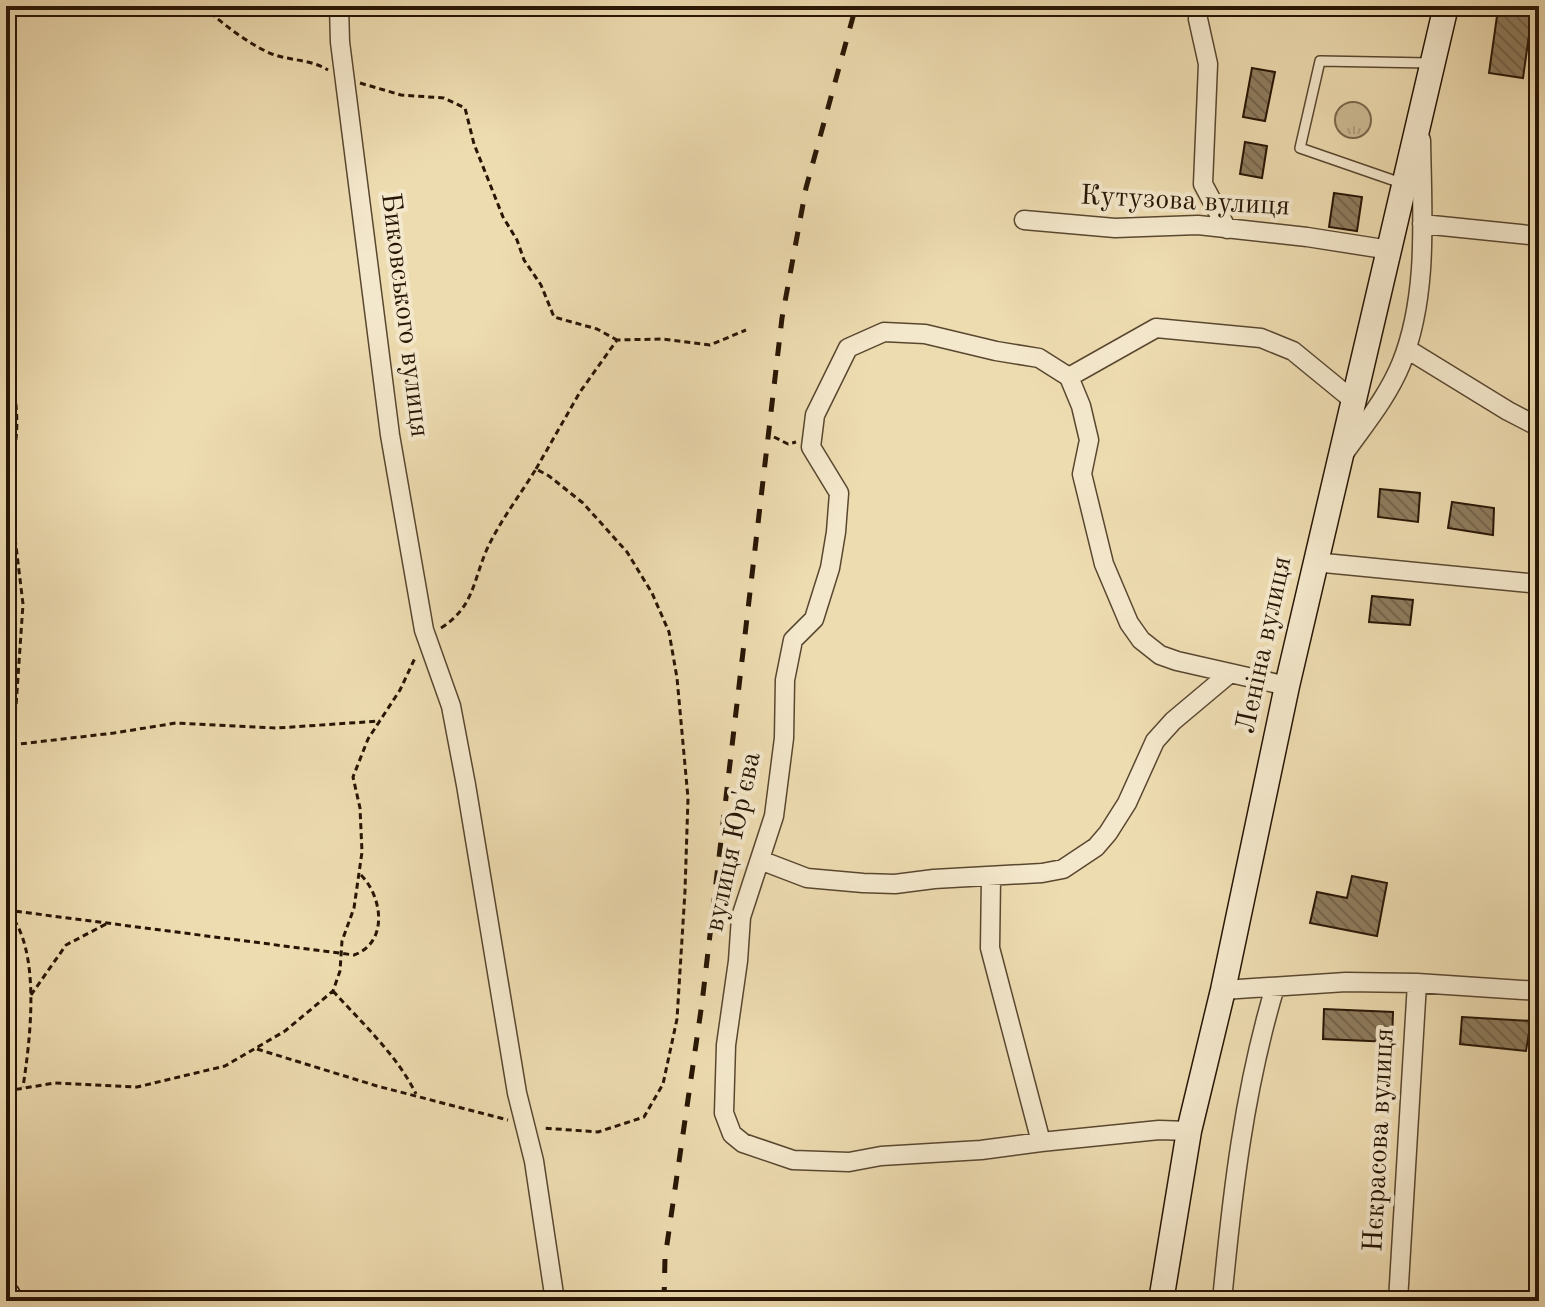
<svg xmlns="http://www.w3.org/2000/svg" width="1545" height="1307" font-family="'Old Standard TT',serif">
<defs>
<pattern id="grass-tufts" width="24" height="20" patternUnits="userSpaceOnUse" patternTransform="scale(2)"><rect width="24" height="20" fill="#ccba94"/><path d="M3 7l-1-3M5 7V3M7 7l1-3M15 17l-1-3M17 17v-4M19 17l1-3" fill="none" stroke="#af9f7e"/></pattern>
<pattern id="building-back-hatch" width="6" height="6" patternUnits="userSpaceOnUse" patternTransform="scale(2)"><rect width="6" height="6" fill="#8e7c5e"/><path d="M-1 5l2 2M0 0l6 6M5-1l2 2" fill="none" stroke="#74644c"/></pattern>
</defs>
<rect width="100%" height="100%" fill="#eedcb1"/>
<filter id="stains"><feTurbulence type="fractalNoise" baseFrequency=".0025" numOctaves="4"/><feColorMatrix values="0 0 0 0 .2 0 0 0 0 .09 0 0 0 0 .02 0 0 0 .5 -.17"/></filter>
<radialGradient id="worn" r=".72"><stop offset=".6" stop-color="#630" stop-opacity="0"/><stop offset="1" stop-color="#630" stop-opacity=".3"/></radialGradient>
<path fill="url(#grass-tufts)" stroke="#7a684c" stroke-width="2" d="M1335 120a18 18 0 1 1 36 0a18 18 0 1 1-36 0Z"/>
<path fill="url(#building-back-hatch)" stroke="#271505" stroke-width="2" d="M1498,9L1532,14L1523,78L1489,73Z
M1252,68L1275,72L1265,121L1243,117Z
M1245,142L1267,146L1262,178L1240,174Z
M1334,193L1362,197L1357,231L1329,227Z
M1380,489L1420,493L1418,522L1378,517Z
M1452,502L1494,508L1493,535L1448,528Z
M1372,596L1413,600L1410,625L1369,622Z
M1352,876L1387,883L1377,936L1310,923L1317,892L1347,898Z
M1324,1009L1393,1012L1392,1042L1323,1039Z
M1462,1017L1531,1021L1526,1051L1460,1044Z"/>
<g fill="none" stroke-linecap="round" stroke-linejoin="round">
<g stroke="#594730" stroke-width="12">
<path id="lane" d="M1404,184L1300,148L1320,61L1429,63"/>
</g>
<g stroke="#594730" stroke-width="21">
<path id="street" d="M339,6L340,42L390,435L424,630L451,706L466,785L517,1093L534,1161L555,1301
M1198,19L1208,64L1203,184L1227,229
M1024,220L1115,228L1198,225L1307,237L1390,250
M1422,224L1539,236
M1407,349L1508,411L1539,427
M1069,377L1156,328L1261,338L1293,351L1354,401
M1345,452C1365,424 1388,396 1401,364C1429,295 1422,213 1421,140
M1314,562L1539,584
M760,860L807,878L863,883L895,884L934,879L1042,873L1063,869L1096,847L1108,833L1127,803L1155,741L1173,721L1229,674
M991,877L990,948L1041,1142L981,1150L881,1156L849,1162L793,1160L743,1143L732,1134L724,1113L726,1045L738,961L741,917L774,816L784,738L785,680L793,640L814,619L830,568L836,532L839,493L811,447L815,415L848,348L884,332L925,334L996,351L1039,358L1069,377L1081,406L1089,440L1082,474L1104,564L1129,623L1141,640L1160,655L1177,661L1287,686
M1223,990L1346,982L1417,983L1539,991
M1041,1142L1159,1130L1189,1131
M1222,1301C1232,1195 1244,1090 1275,987
M1398,1301L1417,983"/>
</g>
<g stroke="#271505" stroke-width="27">
<path id="secondary" d="M1161,1301L1189,1131L1223,990L1287,686L1446,6"/>
</g>
<g stroke="#271505" stroke-width="31">
<path id="primary" d="M6,1296L8,1301"/>
</g>
<path stroke="#271505" stroke-width="3" stroke-dasharray="6 4" stroke-linecap="butt" d="M203,6C221,23 250,45 272,54C291,61 310,59 328,70
M360,83L401,95L444,98L465,108L474,144L503,217L517,240L524,260L541,285L554,317L597,329L617,340
M6,355C14,385 20,415 15,446C13,459 8,471 6,484
M774,437L788,444L796,442
M536,469L580,392L617,340L662,339L710,345L746,330
M6,500L12,513L23,604L16,706L6,770
M441,628C474,607 473,581 487,549C500,521 520,495 536,469L549,476L583,503L627,552L652,593L669,632L677,678L688,798L685,891L677,1019L663,1084L644,1117L598,1132L543,1128
M11,745L114,733L176,723L277,728L380,721
M6,910L354,955C390,942 382,894 359,873
M8,912C42,949 30,1041 23,1087
M333,991C362,1023 397,1055 416,1094
M31,995L66,945L108,923
M257,1049L377,1086L508,1120
M6,1091L55,1083L137,1087L225,1066L285,1031L333,991L340,971L342,941L354,908L362,852L360,808L353,777L368,739L400,690L415,658"/>
<use href="#lane" stroke="#f4e8cc" stroke-width="9"/>
<use href="#street" stroke="#f4e8cc" stroke-width="18"/>
<use href="#secondary" stroke="#f4e8cc" stroke-width="24"/>
<use href="#primary" stroke="#eedcb1" stroke-width="28"/>
<path stroke="#271505" stroke-width="5" stroke-dasharray="14 14" stroke-linecap="butt" d="M664,1301L665,1258L702,1003L782,318L806,188L856,6"/>
</g>
<g text-anchor="middle" dominant-baseline="central" stroke-width="8" stroke-linejoin="round" paint-order="stroke">
<g font-size="28" fill="#271505" stroke="#f4e8cc">
<text transform="translate(1185 202) rotate(3)">Кутузова вулиця</text>
<text transform="translate(404 315) rotate(83)">Биковського вулиця</text>
<text transform="translate(1265 645) rotate(-78)">Леніна вулиця</text>
<text transform="translate(734 842) rotate(-78)">вулиця Юр'єва</text>
<text transform="translate(1380 1140) rotate(-87)">Нєкрасова вулиця</text>
</g>
</g>
<rect width="1545" height="1307" fill="none" stroke="#eedcb1" stroke-width="32"/>
<rect x="8" y="8" width="1529" height="1291" fill="none" stroke="#271505" stroke-width="4"/>
<rect x="16" y="16" width="1513" height="1275" fill="none" stroke="#271505" stroke-width="2"/>
<rect width="100%" height="100%" filter="url(#stains)"/>
<rect width="100%" height="100%" fill="url(#worn)"/>
</svg>
